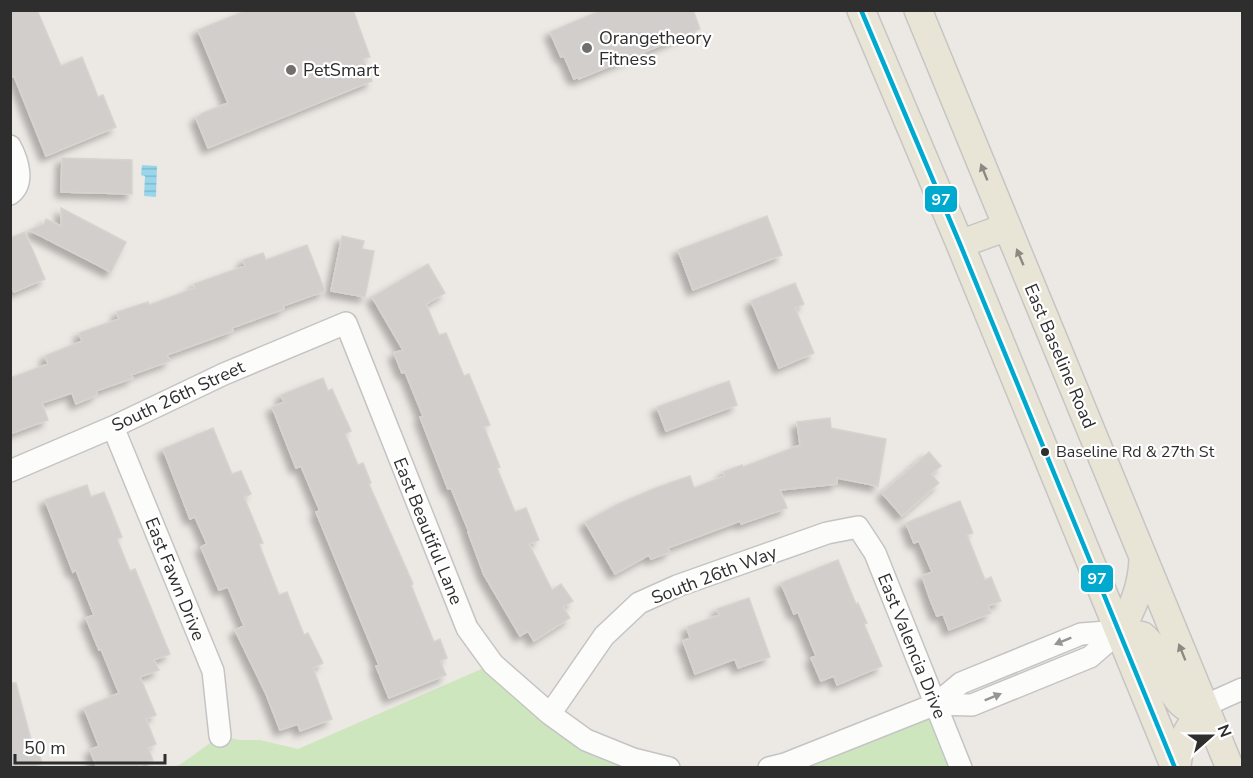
<svg xmlns="http://www.w3.org/2000/svg" width="1253" height="778" font-family="'Nunito Sans',sans-serif">
<defs>
<pattern id="water-rules" width="6" height="5" patternUnits="userSpaceOnUse" patternTransform="scale(1.5)"><rect width="6" height="5" fill="#99d6ec"/><path d="M0 2.5h6" fill="none" stroke="#84b8cb"/></pattern>
<filter id="shadow"><feDropShadow dx="-5.5" dy="5.5" stdDeviation="3" flood-color="#0004"/></filter>
</defs>
<rect width="100%" height="100%" fill="#ece8e4"/>
<path fill="#cee6be" d="M493,664L550,714L669,768H172L181,764L220,736L240,740H260L298,749Z
M936,704L961,768H769Z"/>
<path fill="url(#water-rules)" d="M142,165L157,166L156,197L144,196L145,176L141,175Z"/>
<path fill="#d1cecb" stroke="#d7d4d0" stroke-width="1.5" filter="url(#shadow)" d="M10,10H37L61,66L82,57L98,97L103,95L116,127L46,156L14,76L10,78Z
M247,10H353L370,57L363,59L372,81L208,148L196,118L203,113L228,103L198,30Z
M602,10H693L700,29L579,79V77L574,79L564,56L561,57L550,32Z
M62,158L132,160V194L61,192Z
M61,208L126,242L111,272L29,230L44,224L46,219L61,226Z
M767,216L782,255L693,290L678,250Z
M25,232L45,279L14,292L10,283V238Z
M342,236L364,241L362,249L374,251L365,297L331,291Z
M307,245L325,291L283,306L284,309L232,328L233,331L167,355L170,361L131,375L133,378L96,391L97,395L76,404L72,393L42,403L48,420L10,434V378L48,364L45,356L82,341L79,333L119,319L117,312L148,302L149,305L195,288L194,284L245,266L243,260L263,253L266,260Z
M428,264L445,293L426,304L439,335L446,333L464,376L469,374L490,425L484,427L500,467L497,468L515,512L526,508L539,540L529,544L552,590L561,584L573,601L563,607L570,618L534,641L528,631L520,636L484,575L468,532H469L451,488L448,489L420,417L423,416L405,372L402,373L394,353L403,350L372,297Z
M795,283L804,304L795,308L814,353L779,368L751,301Z
M323,378L328,391L332,389L351,431L345,434L358,465L363,463L371,483L369,484L413,584L411,585L434,642L440,639L447,658L440,661L446,675L389,698L376,666L379,665L316,512L320,511L301,466L296,468L272,407L284,402L281,395Z
M729,381L737,405L666,431L657,407Z
M830,418L831,428L886,439L878,486L837,478V484L780,490L787,508L741,524L740,521L668,548L670,552L651,559L649,555L615,574L585,522L618,504L658,487L690,476L694,488L725,476L723,472L742,465L743,467L800,445L797,422Z
M213,428L232,474L241,471L251,494L244,497L263,543L259,544L279,595L287,592L304,635L308,633L323,663L313,668L332,719L300,731L298,724L280,730L266,694L235,630L244,626L228,587L219,590L201,547L207,544L195,517L190,519L163,449Z
M929,452L941,466L931,474L939,483L902,516L882,493Z
M87,485L91,497L104,492L122,537L117,539L130,571L135,569L170,654L154,660L159,670L140,677L156,715L146,719L156,744L148,748L153,760L134,768H97L90,750L99,746L84,708L119,693L101,649L99,650L86,618L94,615L76,570L73,572L45,500Z
M960,501L973,533L967,535L985,580L991,577L1001,601L988,606L991,613L949,630L943,614L937,616L931,602L922,576L932,572L919,541L914,543L906,523Z
M838,560L856,604L858,603L867,623L864,624L882,666L837,685L834,676L821,681L811,658L816,656L798,612L794,614L781,583Z
M749,598L770,657L738,668L735,659L695,674L683,641L690,638L687,627L719,615L717,609Z
M10,683H16L32,743L35,742L42,763L30,768H10Z"/>
<g fill="none" stroke-linecap="round" stroke-linejoin="round">
<g stroke="#c5c4c5" stroke-width="24">
<path id="minor" d="M10,146C18,161 25,183 10,194
M113,427L213,671L220,736
M10,471L113,427L224,374L346,323L467,628L493,664L550,714L586,740L633,759L669,768
M936,704L972,705L1090,657L1120,631
M1204,706L1242,689
M550,714L604,636L639,603L677,586L827,533L858,527L875,553L961,768
M769,768L785,764L936,704L961,683L1081,634L1120,631"/>
</g>
<g stroke="#c6c5c4" stroke-width="30">
<path id="major" d="M861,10L960,244L1175,768
M918,10L1230,768
M960,244L1007,227
M1120,631L1143,636L1149,642C1157,658 1172,704 1189,708C1194,709 1200,707 1204,706
M1120,631C1133,607 1142,587 1143,559
M1177,768C1178,743 1190,726 1204,706"/>
</g>
<use href="#minor" stroke="#fcfcfb" stroke-width="21"/>
<use href="#major" stroke="#e8e4d6" stroke-width="27"/>
<g stroke="#fff" stroke-width="9">
<path id="bus-1" d="M861,10L960,244L1175,768"/>
</g>
<use href="#bus-1" stroke="#00a9ce" stroke-width="4.5"/>
</g>
<defs><path id="oneway-solid" d="M-6-.8H1V-3.2L6.5 0L1 3.2V.8H-6Z" transform="scale(1.5)"/></defs>
<g fill="#8b8982">
<use href="#oneway-solid" transform="translate(984 172) rotate(-112)"/>
<use href="#oneway-solid" transform="translate(1020 257) rotate(-113)"/>
<use href="#oneway-solid" transform="translate(1182 652) rotate(-112)"/>
</g>
<g fill="#959594">
<use href="#oneway-solid" transform="translate(1063 641) rotate(158)"/>
<use href="#oneway-solid" transform="translate(993 697) rotate(-22)"/>
</g>
<g fill="#706f6e" stroke="#fff" stroke-width="2">
<circle cx="587" cy="48" r="6"/>
<circle cx="291" cy="70" r="6"/>
</g>
<circle fill="#2e2e2e" stroke="#fff" stroke-width="2" cx="1045" cy="452" r="5"/>
<g text-anchor="middle" dominant-baseline="central" stroke-width="4.5" stroke-linejoin="round" paint-order="stroke">
<g font-size="16" fill="#2e2e2e" stroke="#fff" text-anchor="start">
<text x="1056" y="452">Baseline Rd &amp; 27th St</text>
</g>
<g font-size="18" fill="#2e2e2e" stroke="#fff" text-anchor="start">
<text x="599" y="38">Orangetheory<tspan x="599" dy="21">Fitness</tspan></text>
<text x="303" y="70">PetSmart</text>
</g>
<g font-size="18" fill="#2e2e2e" stroke="#fff">
<text transform="translate(1060 356) rotate(67)">East Baseline Road</text>
<text transform="translate(178 396) rotate(-25)">South 26th Street</text>
<text transform="translate(428 531) rotate(68)">East Beautiful Lane</text>
<text transform="translate(714 575) rotate(-21)">South 26th Way</text>
<text transform="translate(175 579) rotate(68)">East Fawn Drive</text>
<text transform="translate(912 646) rotate(68)">East Valencia Drive</text>
</g>
</g>
<g stroke="#fff" stroke-width="2">
<rect x="924" y="185" width="34" height="28" rx="6" fill="#00a9ce"/>
<rect x="1080" y="564" width="34" height="29" rx="6" fill="#00a9ce"/>
</g>
<g font-size="16" text-anchor="middle" font-weight="bold" fill="#fff">
<text x="941" y="205">97</text>
<text x="1097" y="584">97</text>
</g>
<rect width="1253" height="778" fill="none" stroke="#2e2e2e" stroke-width="24"/>
<g transform="translate(1211 736) rotate(69)" stroke="#ffffff" stroke-width="4.5" paint-order="stroke">
<path d="M0-4.5L10 22L0 15L-10 22Z" fill="#2e2e2e"/>
<text y="-9" font-size="16" font-weight="bold" text-anchor="middle" fill="#2e2e2e">N</text>
</g>
<path d="M15 754v9h150v-9" fill="none" stroke="#2e2e2e" stroke-width="3"/>
<text x="24" y="754" font-size="18" fill="#2e2e2e" stroke="#ffffff" stroke-width="4.5" paint-order="stroke">50 m</text>
</svg>
